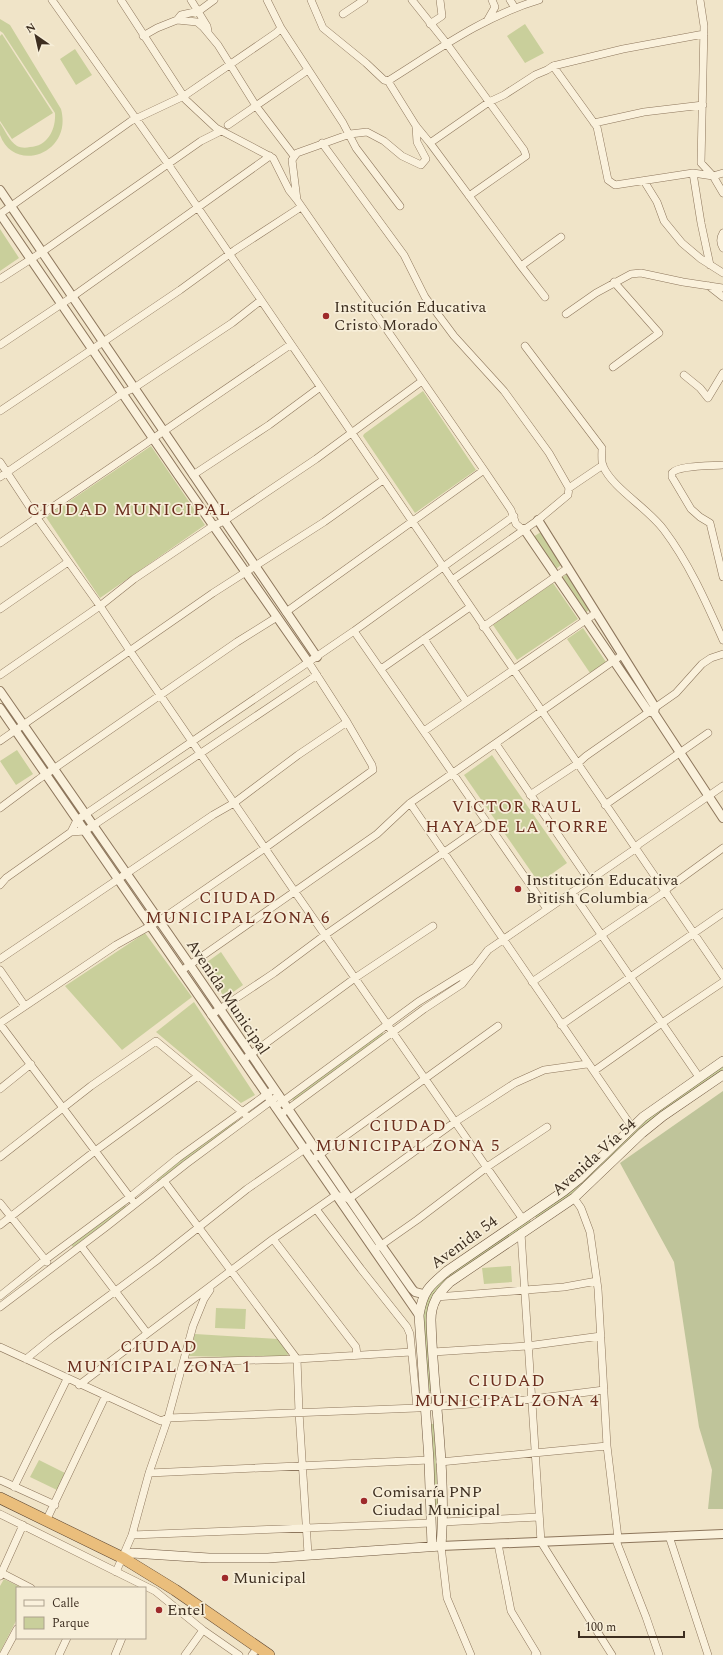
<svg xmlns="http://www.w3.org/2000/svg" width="723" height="1655" font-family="Spectral,serif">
<rect width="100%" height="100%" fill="#f0e4c8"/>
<path fill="#c9cf9b" d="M0,19L10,25L61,109C73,154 14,174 0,135C0,132 0,126 0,123C5,130 9,141 17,146C21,148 26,148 30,147C48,146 56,129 55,113L3,33L0,31Z
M525,24L544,53L525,63L507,36Z
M2,34L53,113L12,139L0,121V36Z
M75,49L92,75L76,85L60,59Z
M0,229L19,258L0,271Z
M423,391L476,470L415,513L363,436L364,434Z
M151,446L205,525L100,598L46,517Z
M541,532L562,564L556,569L533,537Z
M567,574L590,609L585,613L561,578Z
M553,583L578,619L517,660L493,625Z
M583,628L606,662L590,673L567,639Z
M17,750L33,774L16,785L0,761Z
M492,755L567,863L539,883L464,775Z
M145,933L192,997L122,1050L65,986Z
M221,952L243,985L225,998L203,965Z
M194,1002L255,1095L241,1103L156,1032Z
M382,1032L384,1035L293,1101L292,1098Z
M723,1065V1071L568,1198L537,1219L534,1215L639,1125Z
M235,1121L237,1122L158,1182L156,1179L190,1152Z
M125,1205L127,1207L73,1247L71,1244Z
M529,1218L531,1222L452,1277C440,1286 431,1293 428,1308L432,1391H428L423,1314L428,1295L438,1283Z
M511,1266L512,1282L484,1284L482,1268Z
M216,1308L246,1309L245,1329L215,1328Z
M195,1334L278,1339L289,1352L287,1356L225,1357L188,1356Z
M430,1424H434L438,1505H434Z
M39,1460L65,1473L57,1490L30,1477Z
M4,1579L22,1588H17V1619L0,1652V1586Z"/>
<path fill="#bfc49a" d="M723,1091V1509H708L712,1470L699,1427L674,1262L620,1163Z"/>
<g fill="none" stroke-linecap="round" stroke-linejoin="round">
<g stroke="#8d765c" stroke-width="8">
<path id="minor" d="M52,0L168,164L723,976
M121,0L186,100L216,128L273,158L289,190L297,200
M191,0L207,26L208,31
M267,0L281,28L343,123L356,148L400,206
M311,0L323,28L366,63L384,80L388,81L416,126L430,143L521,266L545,297
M412,0L447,44L524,150L526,156L469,196
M510,0L515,8
M700,0L704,26L701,163L713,176L723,193
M343,14L364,0
M177,20L197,22L203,27L218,45L256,106L294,156
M487,21L495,7L492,0
M430,24L442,16L440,0
M143,36L157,28L177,20L181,15L199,11L214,0
M553,66L597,127L608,180L615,185L693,173L713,176L723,173
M388,81C436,51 484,16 539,0
M594,123L644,112L703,105
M228,125L308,70
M416,126L417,142L426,159L421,165L402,156L384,141L367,132L350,134L297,153L292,160L297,200L484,470L511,510L516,524L521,528L524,529
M322,143L404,255L425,297L454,336L504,391L549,453L569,488
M430,143L489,102L504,95L535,75L547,70L553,66L623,49L704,34
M693,173L701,223L710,265
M644,181L657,202L664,221L682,243L701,259L723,273
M0,214L131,121L184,96L276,33L281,28
M723,233C720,238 720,243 723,248
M521,266L561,237
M0,279L42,252L201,141L221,131
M709,286L723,297
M566,314L596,293L631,274L641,273L683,282L723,288
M0,345L72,297L270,156
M525,346L602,448C602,453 601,461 603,466C613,489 648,508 664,530C689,563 706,602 723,640
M613,367L659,333L614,282
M684,375L700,388L708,398L723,373
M0,411L109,338L180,290L235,250L301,207
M0,462L37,518L100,606L130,651L295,892L522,1218
M723,465C712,466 678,465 672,473V477L691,509L700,517L710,523L723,577
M193,475L269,425L319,388
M0,477L123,393L134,388L232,323L260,301
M0,543L290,345
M452,580L538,520L568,495L569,488L603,465
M0,609L68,562
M286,612L484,470
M483,627L568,568
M354,631L547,909
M424,639L466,701
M381,669L470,607
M0,675L100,606L134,579L213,526L224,521L316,459L422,381
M424,731L596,613
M0,741L213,593L324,522L383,480
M496,744L589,880
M530,795L577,764L586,756L676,693L702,664L711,658L723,654
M410,803L632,1127
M605,805L708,733
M0,808L39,779L237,642L277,617
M71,832L85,831L317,675
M0,885L6,878L71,832L77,820L354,631L514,516
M572,892L699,1077
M0,959L213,815L234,803L298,755L347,722
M0,970L25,1006
M181,971L377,834L410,803L622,655
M532,982L665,892L668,888L723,848
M211,1015L274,973L325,935L486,823
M0,1023L116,945L159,921L265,848L373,770L372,765L347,722L309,663
M0,1024L132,1200
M561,1025L723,913
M243,1060L355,978L433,926
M594,1071L662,1023L723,982
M0,1089L31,1064
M275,1107L418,1002L473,968
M284,1112L424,1009L462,984L488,950L635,849L639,844L723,786
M0,1157L91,1086L156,1041L245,1114
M315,1158L498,1026
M164,1181L297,1359L299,1412L308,1554
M574,1198L581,1208L590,1232L598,1289L607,1446L618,1538L617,1543L646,1617L659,1655
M0,1203L47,1262
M316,1209L361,1269L407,1327L410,1334L417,1408
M0,1225L95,1151L198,1076
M521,1233L541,1542L612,1655
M273,1239L356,1347L357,1355
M81,1246L147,1333
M377,1248L417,1220L487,1167L547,1127
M0,1296L45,1260L130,1197L178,1158L274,1089
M436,1297L564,1287L597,1281
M0,1307L106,1227L186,1164L279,1095
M0,1347L161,1421L168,1418L417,1408L524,1400L604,1390
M433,1352L527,1346L601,1336
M26,1359L52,1338L156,1261L247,1189L312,1144
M184,1362L297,1359L411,1352
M79,1385L273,1239L336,1195L349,1199L455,1122L515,1083L544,1070L587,1064
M440,1462L607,1446
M149,1473L429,1460
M0,1480L55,1505
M14,1487L67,1379
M0,1514L155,1591L203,1630L239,1655
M46,1521L105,1397
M443,1522L539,1517
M132,1535L431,1523
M669,1536L708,1655
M498,1544L511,1611L537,1654L535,1655
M441,1546L447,1598L471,1655
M0,1572L31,1588
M116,1572L132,1535L149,1473L168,1418L193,1326L204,1299L210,1290
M0,1576L23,1525
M3,1655L17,1629
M59,1655L67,1638
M115,1655L122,1638
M185,1655L203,1630
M252,1655L258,1647"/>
</g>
<g stroke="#8d765c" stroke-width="10">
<path id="tertiary" d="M0,190L317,657
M0,214L178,475L309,663
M538,520L655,707L654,713L723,818
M524,529L648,711L654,713
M0,691L190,965L381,1245L412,1289L415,1292L423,1294
M0,708L419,1315
M441,1546L723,1534"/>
</g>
<g stroke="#6f573f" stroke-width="10">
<path id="secondary" d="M432,1546L429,1460L419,1315C423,1291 429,1286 447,1271L564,1191L579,1179L643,1117L723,1061
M123,1558L132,1553L209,1558H268L441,1546C447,1471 433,1395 431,1320C431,1303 438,1294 450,1282L574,1198L642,1133L663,1116L723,1075"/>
</g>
<g stroke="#5b4430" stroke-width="12">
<path id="trunk" d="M0,1498L123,1558L175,1590L269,1655"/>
</g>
<use href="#minor" stroke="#faf1dc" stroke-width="7"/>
<use href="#tertiary" stroke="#faf1dc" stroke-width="8"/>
<use href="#secondary" stroke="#faf1dc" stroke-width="9"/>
<use href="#trunk" stroke="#eabe7c" stroke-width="11"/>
</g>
<g fill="#9e2a2b" stroke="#f7eed8" stroke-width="1.5">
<circle cx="326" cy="316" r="4"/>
<circle cx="518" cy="889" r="4"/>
<circle cx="364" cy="1501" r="4"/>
<circle cx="225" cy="1578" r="4"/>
<circle cx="159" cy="1610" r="4"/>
</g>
<g text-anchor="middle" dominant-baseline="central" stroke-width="3.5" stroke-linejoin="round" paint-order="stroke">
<g font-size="16" fill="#3d2e20" stroke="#f7eed8" text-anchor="start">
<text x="334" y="307">Institución Educativa<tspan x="334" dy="18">Cristo Morado</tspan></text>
<text x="526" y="880">Institución Educativa<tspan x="526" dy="18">British Columbia</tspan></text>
<text x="372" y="1492">Comisaría PNP<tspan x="372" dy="18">Ciudad Municipal</tspan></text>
<text x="233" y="1578">Municipal</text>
<text x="167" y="1610">Entel</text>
</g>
<g font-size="16" fill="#3d2e20" stroke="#f7eed8">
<text transform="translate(228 997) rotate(56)">Avenida Municipal</text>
<text transform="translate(594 1157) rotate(-42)">Avenida Vía 54</text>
<text transform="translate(464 1242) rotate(-36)">Avenida 54</text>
</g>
<g font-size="17" letter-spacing="1" fill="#6b2e1e" stroke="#f7eed8">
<text x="517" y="807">VICTOR RAUL<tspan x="517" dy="20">HAYA DE LA TORRE</tspan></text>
<text x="238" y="898">CIUDAD<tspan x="238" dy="20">MUNICIPAL ZONA 6</tspan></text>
<text x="408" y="1126">CIUDAD<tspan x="408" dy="20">MUNICIPAL ZONA 5</tspan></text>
<text x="159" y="1347">CIUDAD<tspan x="159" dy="20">MUNICIPAL ZONA 1</tspan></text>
<text x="507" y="1381">CIUDAD<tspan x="507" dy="20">MUNICIPAL ZONA 4</tspan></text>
</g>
<g font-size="18" letter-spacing="1" fill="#6b2e1e" stroke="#f7eed8">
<text x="129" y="509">CIUDAD MUNICIPAL</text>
</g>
</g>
<rect x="16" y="1587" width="130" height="52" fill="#f7eed8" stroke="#ada18e"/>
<rect x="24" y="1600" width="20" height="6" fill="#faf1dc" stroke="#ada18e"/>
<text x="52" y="1607" font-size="12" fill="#3d2e20">Calle</text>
<rect x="24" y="1617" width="20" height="12" fill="#c9cf9b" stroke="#ada18e"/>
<text x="52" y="1627" font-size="12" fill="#3d2e20">Parque</text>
<g transform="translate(36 36) rotate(326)" stroke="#f7eed8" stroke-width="3" paint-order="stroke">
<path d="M0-3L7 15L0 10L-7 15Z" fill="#3d2e20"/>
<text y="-6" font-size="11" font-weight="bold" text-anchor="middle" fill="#3d2e20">N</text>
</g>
<path d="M579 1631v6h105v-6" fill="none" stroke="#3d2e20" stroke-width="2"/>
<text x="585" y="1631" font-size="12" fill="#3d2e20" stroke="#f7eed8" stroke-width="3" paint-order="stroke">100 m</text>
</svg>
